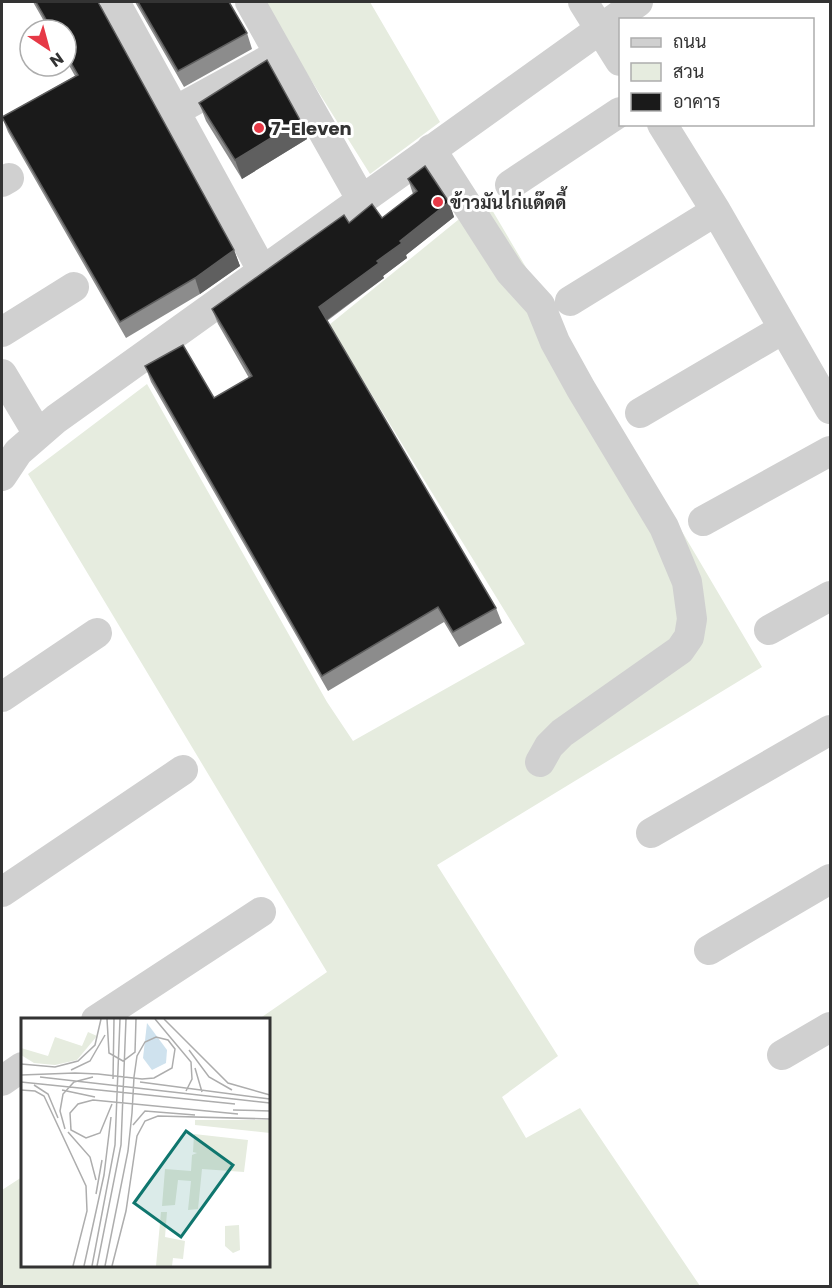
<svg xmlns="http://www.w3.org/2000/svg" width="832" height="1288" font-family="Poppins,Sarabun,sans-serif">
<rect width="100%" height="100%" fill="#fff"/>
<path fill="#e6ecdf" d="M262,2H370L440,122L370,174Z
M485,198L762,667L437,865L558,1056L502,1097L526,1138L580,1108L700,1286H2V1190L22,1177V1266H268V1020L259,1019L327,972L28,474L147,384L327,702L353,741L525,644L329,325Z"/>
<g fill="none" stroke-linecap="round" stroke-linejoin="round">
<path stroke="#d0d0d0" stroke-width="30" d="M115,2L262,270
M250,2L361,199
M583,2L620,61
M175,111L279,54
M662,124L716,211L830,409
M431,149L510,272L540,305L555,342L581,389L664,527L687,582L692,619L689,637L680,650L562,733L549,746L540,762
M2,182L9,178
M510,185L620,112
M570,301L716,211
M2,332L74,287
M2,374L38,434
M640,413L783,329
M2,476L18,452L56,419L638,2
M703,521L830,451
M769,630L830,596
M2,697L97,633
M651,833L830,730
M2,892L183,770
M709,950L830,879
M96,1020L261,912
M782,1055L830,1027
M2,1081L22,1067"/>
</g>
<path fill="#8c8c8c" d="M33,2H98L234,250L240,266L200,294L126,338L8,132L2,117L75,76L66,60V30H49Z
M135,2H229L247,33L252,49L184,87Z
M199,103L300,120L307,139L242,179L206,121Z
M408,179L449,202L454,217L406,255L407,258L383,276L384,278L327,321L496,608L502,623L459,647L444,622L328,691L151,382L145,366L214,398L249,378L218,324L212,309L349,223L382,218L413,194Z"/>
<path fill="#5f5f5f" d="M300,120L307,139L242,179L235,160Z
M449,202L454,217L406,255L407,258L383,276L384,278L324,322L319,307Z
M234,250L240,266L200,294L195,278Z"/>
<path fill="#1a1a1a" stroke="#5f5f5f" stroke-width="1.5" d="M36,2H98L234,250L195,278L120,322L2,117L78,75L66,54V30H52Z
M138,2H229L247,33L178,71Z
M267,60L300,120L235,160L199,103Z
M425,166L449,202L400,241L402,243L377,261L379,263L319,307L496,608L453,632L438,607L322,676L145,366L183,345L214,398L252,376L212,309L344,215L349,223L372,204L382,218L417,191L408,179Z"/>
<g fill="#e63946" stroke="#fff" stroke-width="2">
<circle cx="259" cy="128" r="6"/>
<circle cx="438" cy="202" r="6"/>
</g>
<g text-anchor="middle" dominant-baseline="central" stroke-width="6" stroke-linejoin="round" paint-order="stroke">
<g font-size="18" font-weight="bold" fill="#333" stroke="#fff" text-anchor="start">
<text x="271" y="128">7-Eleven</text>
<text x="450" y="202">ข้าวมันไก่แด๊ดดี้</text>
</g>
</g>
<g transform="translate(21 1018)">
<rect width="249" height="249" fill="#fff"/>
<path d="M67,14L76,18L56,42L34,47L13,45L0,37V30L27,38L34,19L61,28ZM174,102H248L249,115L174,107ZM173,116L227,122L223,154L181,151L177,191L167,192L170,163L157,162L154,187L141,188L144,151L170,153L171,137L176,135L172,134ZM140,194H146L144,219L164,223L162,241L152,240L151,248H135ZM218,207L219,232L212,235L204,228V208Z" fill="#e6ecdf"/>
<path d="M126,5L146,32L145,45L131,52L122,40Z" fill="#cfe2ee"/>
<path fill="none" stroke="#adadad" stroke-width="1.5" d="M86,1L88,35L102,43L114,34L115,1M134,1L170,44L171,61L165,73M143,1L207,65L249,77M168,32L188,59L211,72M0,46L34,49L57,43L74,27L80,1M174,50L181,74M50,52L69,43L84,17M0,57L54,55L77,56L121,61L133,60L151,50L154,31L147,22L135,19L124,24L116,38L113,59L111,95L107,133L84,248M19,59L249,85M92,61L93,1M0,64L214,86M119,64L249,81M13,67L27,76L37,100M0,72L14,73L23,78L65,168L66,193L52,248M41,72L74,79M91,86L79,115L65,120L50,112L49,95L57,86L72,82L217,96M212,92L249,93M112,107L124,93L174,97M44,111L39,93L42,76L53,64L72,59M47,114L69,139L75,162M75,176L81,142M63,248L83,157L90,99M71,248L94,127L99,1M76,248L100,127L105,1M91,248L105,193L116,118L124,103L137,98L249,101"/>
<path fill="#0f766e" fill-opacity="0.15" stroke="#0f766e" stroke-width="3" d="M165,113L212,147L160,219L113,185Z"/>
<rect width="249" height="249" fill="none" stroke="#333" stroke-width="3"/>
</g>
<rect width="832" height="1288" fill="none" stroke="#333333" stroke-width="6"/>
<rect x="619" y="18" width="195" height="108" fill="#ffffff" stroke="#adadad" stroke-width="1.5"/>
<rect x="631" y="38" width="30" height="9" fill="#d0d0d0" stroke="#adadad" stroke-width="1.5"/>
<text x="673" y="48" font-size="18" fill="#333333">ถนน</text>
<rect x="631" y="63" width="30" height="18" fill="#e6ecdf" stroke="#adadad" stroke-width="1.5"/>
<text x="673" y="78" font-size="18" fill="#333333">สวน</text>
<rect x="631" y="93" width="30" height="18" fill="#1a1a1a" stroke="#adadad" stroke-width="1.5"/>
<text x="673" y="108" font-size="18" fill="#333333">อาคาร</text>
<g transform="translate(48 48) rotate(144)"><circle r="28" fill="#ffffff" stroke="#adadad" stroke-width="1.5"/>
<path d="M0-4.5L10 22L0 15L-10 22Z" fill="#e63946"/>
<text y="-9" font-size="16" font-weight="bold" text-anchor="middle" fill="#333333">N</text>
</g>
</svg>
